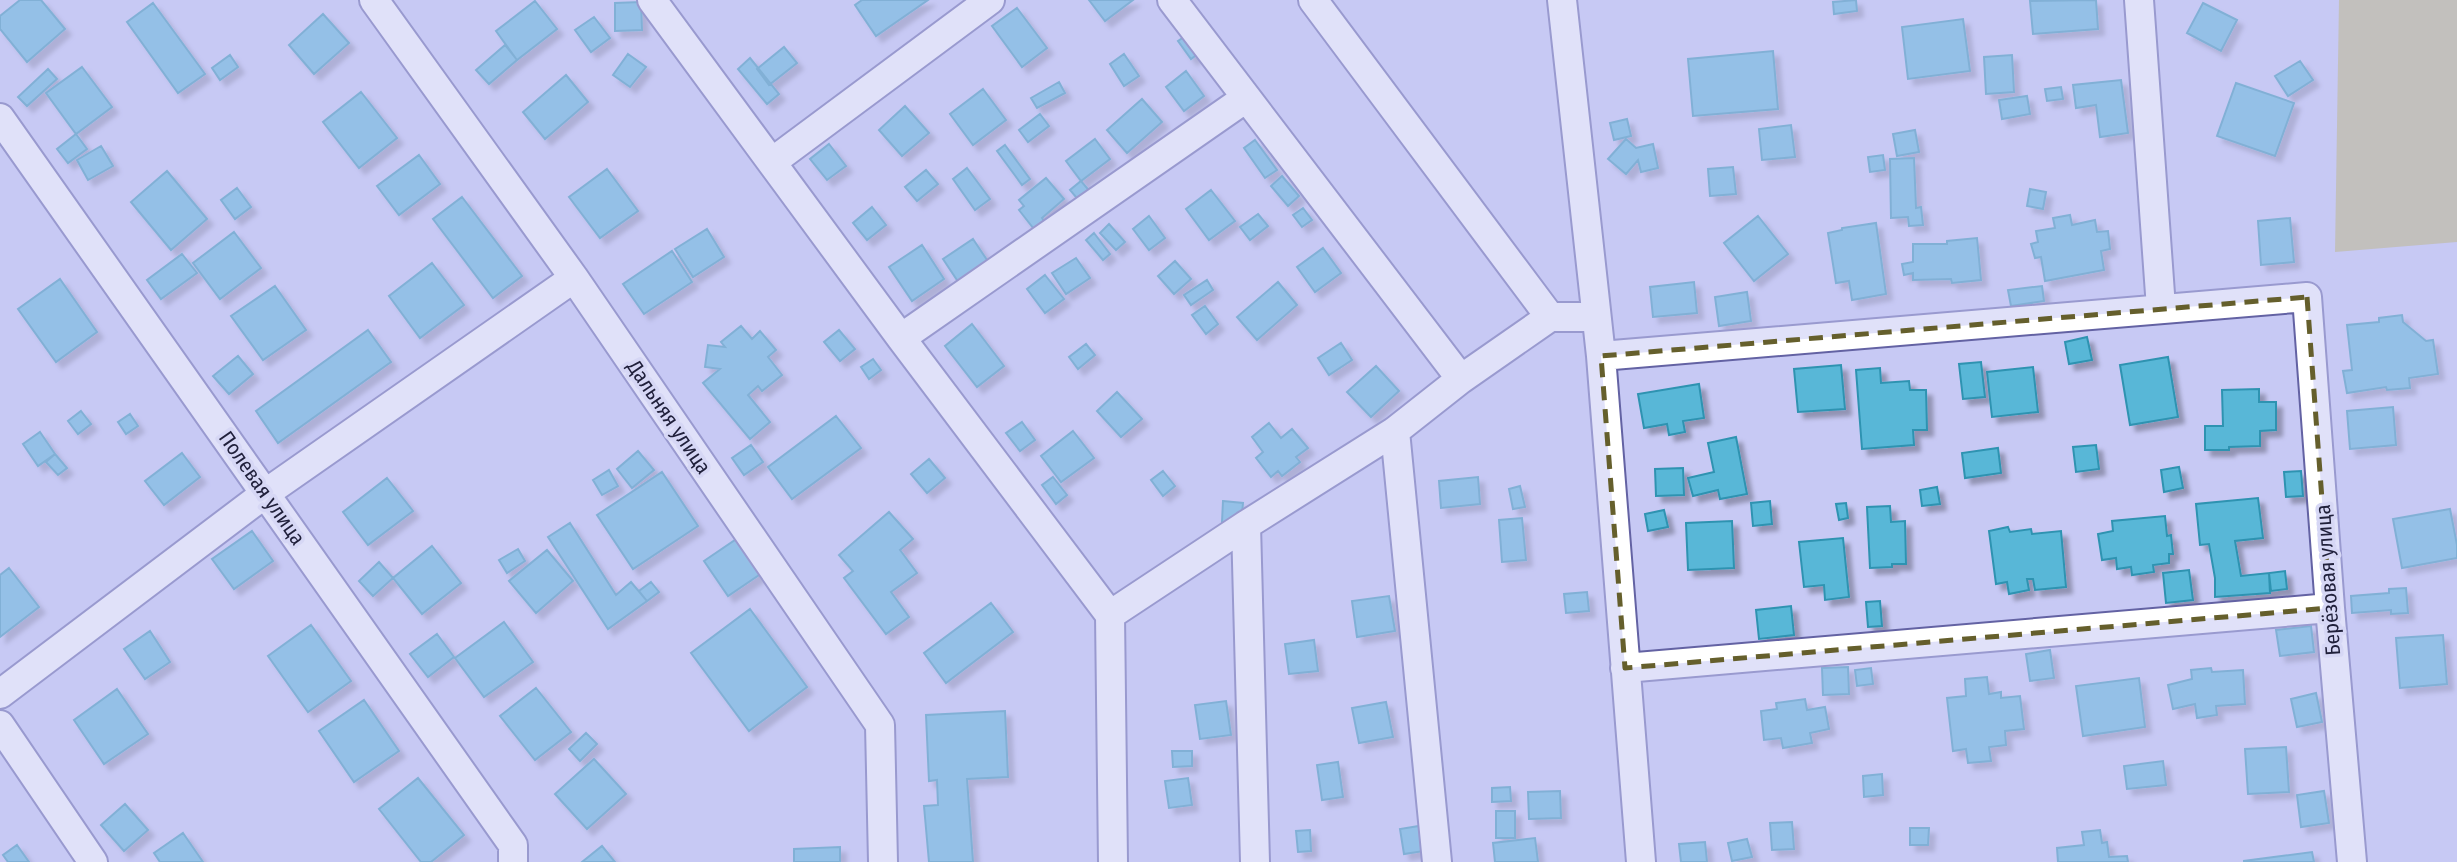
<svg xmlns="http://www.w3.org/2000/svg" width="2457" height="862" font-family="'Fira Sans Condensed',sans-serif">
<defs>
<filter id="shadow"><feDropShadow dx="6" dy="6" stdDeviation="2" flood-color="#0004"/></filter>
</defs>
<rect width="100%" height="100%" fill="#c7c9f4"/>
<path fill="#bcb57b" d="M2339,0H2457V242L2335,252Z"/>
<path fill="#58b7d7" stroke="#2f93b1" stroke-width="2" filter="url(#shadow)" d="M20,0H41L65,29L27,62L0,29V16Z
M862,0H928L876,36L855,5Z
M1089,0H1133L1105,21Z
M1856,0L1857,11L1834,14L1833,2Z
M2096,0L2098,29L2033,34L2030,1Z
M535,1L557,29L517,60L496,31Z
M641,2L642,30L615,31V3Z
M153,3L205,74L178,93L127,22Z
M2203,3L2237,20L2221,51L2187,33Z
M1017,8L1047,48L1022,67L992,26Z
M323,14L349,43L314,74L289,45Z
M594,17L610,38L591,52L575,30Z
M1963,19L1970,71L1908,79L1902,27Z
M1187,35L1199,53L1191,59L1178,41Z
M505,45L517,60L489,84L476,70Z
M784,47L797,63L769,85L757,69Z
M1773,51L1778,109L1693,116L1688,59Z
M628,54L646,67L630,87L613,75Z
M1124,54L1139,76L1124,86L1110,64Z
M230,55L238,67L220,80L212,68Z
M2012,55L2014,92L1986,94L1984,57Z
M750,58L779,94L767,104L738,69Z
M2300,61L2313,80L2288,96L2275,76Z
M82,67L112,107L76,134L46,93Z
M48,69L57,79L27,106L18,97Z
M1186,71L1204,96L1184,111L1166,87Z
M566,75L588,102L545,139L523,112Z
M2121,80L2128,133L2100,137L2096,105L2076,108L2073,85Z
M1059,82L1065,93L1037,108L1031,98Z
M2236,83L2294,103L2275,156L2217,136Z
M2061,87L2063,99L2047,101L2045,89Z
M983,89L1006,120L973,145L950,114Z
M361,92L397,138L359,168L323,122Z
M2027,96L2030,114L2002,119L1999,100Z
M1142,99L1162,122L1127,153L1107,130Z
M905,106L929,133L902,156L879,130Z
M1040,114L1049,126L1028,142L1019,130Z
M1627,119L1631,136L1614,140L1610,123Z
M1791,125L1795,157L1762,160L1759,129Z
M1915,130L1919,152L1897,156L1893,134Z
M76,134L87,149L68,163L57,149Z
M1095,139L1110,159L1081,181L1066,161Z
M1626,139L1636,148L1653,144L1658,168L1641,172L1638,160L1626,174L1608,159Z
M1255,140L1277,170L1265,178L1244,148Z
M829,144L846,166L827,180L810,159Z
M1005,145L1030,179L1022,185L997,151Z
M101,146L113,166L88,180L77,160Z
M419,155L440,184L399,215L377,186Z
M1883,155L1885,170L1870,172L1868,157Z
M1914,158L1916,208L1921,207L1923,225L1909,226L1908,217L1891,218L1890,159Z
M1733,167L1736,194L1710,196L1708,169Z
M967,168L990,199L975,210L953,179Z
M607,169L638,211L600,238L569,197Z
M926,170L938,184L917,201L905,187Z
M167,171L207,219L171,250L131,202Z
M1282,176L1299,196L1288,206L1271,186Z
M1046,178L1064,199L1042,218L1044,221L1034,229L1019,210L1024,206L1019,200Z
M1081,181L1092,194L1081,203L1070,190Z
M237,188L251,207L235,219L221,200Z
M2030,189L2046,192L2043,209L2027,206Z
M1211,190L1235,221L1209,240L1186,209Z
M462,197L522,276L493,298L433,219Z
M872,207L886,225L867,240L853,223Z
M1303,208L1312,220L1302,227L1293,215Z
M1258,214L1268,226L1250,240L1240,227Z
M2070,215L2072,225L2095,220L2097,232L2108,231L2110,249L2101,251L2104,270L2045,281L2041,257L2035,258L2031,244L2038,242L2036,231L2055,228L2053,218Z
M1149,216L1165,238L1149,250L1133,229Z
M1758,216L1788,254L1754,281L1724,243Z
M2290,218L2294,262L2261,265L2258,221Z
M1876,223L1886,294L1852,300L1849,281L1836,283L1828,233L1842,230V228Z
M1109,224L1125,242L1116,250L1100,233Z
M707,229L724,257L693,277L675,249Z
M234,232L261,268L220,299L193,263Z
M1094,233L1110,254L1103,260L1086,240Z
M1977,238L1981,280L1952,283L1951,279L1913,280V273L1904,275L1902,264L1913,262V244H1947V241Z
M973,239L989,263L959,283L943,259Z
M922,245L944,279L912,301L889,267Z
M1323,248L1341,273L1315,292L1297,267Z
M672,251L692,282L644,314L623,284Z
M182,254L197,273L161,299L147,280Z
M1076,258L1090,278L1066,294L1052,273Z
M1175,261L1191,279L1174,294L1158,276Z
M432,263L464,305L420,338L389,296Z
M1045,275L1064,299L1045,313L1027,289Z
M60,279L97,332L56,362L18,309Z
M1207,280L1213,290L1191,305L1184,295Z
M1278,282L1297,305L1257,340L1237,317Z
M1694,282L1697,313L1653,317L1650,287Z
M275,286L306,330L263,360L231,316Z
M2042,286L2044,301L2011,306L2008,290Z
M1747,292L1751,321L1719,326L1715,297Z
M1205,306L1218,324L1206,334L1192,315Z
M2402,315L2403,322L2426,341L2433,340L2438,374L2409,378L2410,388L2387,390L2386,387L2347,393L2343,371L2352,370L2347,325L2379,322V318Z
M972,324L1004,366L977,387L945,346Z
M741,326L752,339L760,331L776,350L768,357L782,375L762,391L758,386L748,395L770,422L750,439L703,383L720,369L705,367L708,345L725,347L721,342Z
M368,330L391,362L278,443L256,411Z
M839,330L855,349L840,361L824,342Z
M2087,337L2092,360L2069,364L2065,342Z
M1341,343L1352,360L1329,375L1318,358Z
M1086,344L1095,355L1078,369L1069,357Z
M238,356L253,374L229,394L213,376Z
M2168,357L2178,417L2130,425L2120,365Z
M873,359L881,370L869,379L861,367Z
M1981,362L1985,397L1963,399L1959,364Z
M1841,365L1845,409L1798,412L1794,369Z
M1376,366L1399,391L1371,417L1347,392Z
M2033,367L2038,412L1992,417L1987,372Z
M1880,368L1881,383L1909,381L1910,390H1926L1927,430H1913L1914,445L1862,449L1856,370Z
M1699,384L1704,418L1683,421L1685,432L1669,435L1667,424L1644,428L1638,394Z
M2259,389V402H2276V430L2260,431V446L2229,447V450H2205V426H2223L2222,390Z
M1117,392L1142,419L1121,437L1097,411Z
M2393,407L2396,445L2350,449L2347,411Z
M81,411L91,424L78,434L68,421Z
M130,414L138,426L126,434L118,422Z
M836,416L861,448L792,499L768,467Z
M1022,422L1035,440L1020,451L1006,433Z
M1269,423L1281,438L1292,429L1308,448L1296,457L1300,462L1282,476L1278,471L1271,477L1256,458L1263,452L1252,437Z
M1073,431L1094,458L1061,482L1041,456Z
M40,432L55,454L38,466L23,444Z
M1736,437L1747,494L1720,499L1718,490L1693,496L1688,478L1714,472L1708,443Z
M751,445L763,462L744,475L732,458Z
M2096,445L2099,469L2076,472L2073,447Z
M1998,448L2001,473L1965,478L1962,453Z
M638,451L654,470L632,488L617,469Z
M182,453L200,477L164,505L145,481Z
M55,454L67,468L58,475L46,462Z
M929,459L945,478L927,493L911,474Z
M2179,467L2183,488L2164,492L2161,470Z
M1683,468L1684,495L1656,496L1655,469Z
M609,470L618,486L602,495L593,480Z
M1163,471L1175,486L1163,496L1151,480Z
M2301,471L2303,496L2286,497L2284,472Z
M662,472L698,526L633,569L597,515Z
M1053,477L1067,495L1056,504L1042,485Z
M1478,477L1480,504L1441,508L1439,481Z
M387,478L413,511L368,545L343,512Z
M1520,486L1525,507L1513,509L1509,489Z
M1937,487L1940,504L1922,506L1920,490Z
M2258,498L2263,538L2235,541L2241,576L2269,573L2270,593L2215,597V578L2209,544L2200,545L2196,504Z
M1223,501L1243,503L1241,524L1222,522Z
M1770,501L1772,524L1753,526L1751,503Z
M1846,503L1848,518L1839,520L1836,504Z
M1890,506L1891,522L1905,521L1906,564H1892V567L1870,568L1867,507Z
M2450,509L2457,545V558L2402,568L2393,519Z
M1664,510L1668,527L1648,531L1645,514Z
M889,512L913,539L900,550L917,573L891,592L909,617L886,634L844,578L853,571L839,555Z
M2165,516L2167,536L2171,535L2173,554H2169V563L2153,565L2154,572L2132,575L2131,567L2117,569L2116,558L2102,560L2098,534L2113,531L2112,521Z
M1522,518L1526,560L1502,562L1499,520Z
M1732,521L1734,568L1688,570L1686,523Z
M570,523L616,595L631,582L647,601L608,629L548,537Z
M2008,527L2010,532L2031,529L2032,534L2061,531L2066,587L2035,590L2033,579H2027L2029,590L2009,594L2007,582L1996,584L1989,531Z
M252,531L273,561L234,589L212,559Z
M738,538L762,573L728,596L704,561Z
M1843,538L1849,597L1825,600L1824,585L1804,587L1799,542Z
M432,546L461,583L422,614L393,578Z
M518,549L525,561L507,573L499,560Z
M547,550L573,581L536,613L509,581Z
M379,562L393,578L373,596L359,581Z
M9,568L39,607L0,637V575Z
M2189,570L2193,600L2166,603L2163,573Z
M2285,571L2287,589L2271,591L2269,573Z
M651,582L659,592L647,601L639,591Z
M2406,588L2408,613L2391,614V610L2352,613L2351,596L2389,593V589Z
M1587,592L1589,611L1566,613L1564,594Z
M1389,596L1395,631L1357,637L1352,601Z
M1880,601L1882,626L1868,627L1866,602Z
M991,603L1013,632L946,683L924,653Z
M1791,606L1794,635L1759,639L1756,610Z
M750,609L807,687L749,731L691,653Z
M504,622L533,662L484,697L455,658Z
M311,625L351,681L308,712L268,656Z
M2311,626L2314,652L2280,656L2276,630Z
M150,631L170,662L145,679L124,649Z
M437,634L454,657L428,677L410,654Z
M2443,635L2447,684L2400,688L2396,638Z
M1314,640L1318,671L1289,674L1285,644Z
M2050,650L2054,678L2030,681L2026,654Z
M1848,667L1849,694L1823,695L1822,668Z
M1871,668L1873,684L1857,686L1855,670Z
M2211,668L2212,672L2243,670L2245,704L2216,706L2217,715L2197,718L2195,704L2173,709L2168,685L2192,679L2191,670Z
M1987,677L1989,694L2001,692V698L2020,696L2024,729L2005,731L2006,745L1989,747L1991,761L1968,763L1966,749L1953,751L1947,698L1966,696L1965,679Z
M2139,678L2145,727L2083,736L2076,686Z
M536,688L571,732L535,760L500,716Z
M117,689L148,734L104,764L74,720Z
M2316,693L2322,722L2297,727L2291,699Z
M1805,699L1807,710L1825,707L1829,729L1810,733L1812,743L1783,748L1781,738L1764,740L1761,711L1777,709L1776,703Z
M364,700L399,751L354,782L319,731Z
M1226,701L1231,735L1200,739L1195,705Z
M1386,702L1393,737L1359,743L1352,708Z
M1005,711L1008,777L967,779L973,862H929L924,806L938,805L937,780L929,781L926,715Z
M586,733L597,744L580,761L569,749Z
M2286,747L2289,792L2248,794L2245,749Z
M1172,751H1192V766L1173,767Z
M594,759L626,794L587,829L555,794Z
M2163,761L2166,785L2127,789L2124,766Z
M1338,762L1343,797L1322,800L1317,765Z
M1882,774L1883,795L1864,797L1863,776Z
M418,778L464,835L431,862H421L379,809Z
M1188,778L1192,805L1169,808L1165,781Z
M1510,787L1511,801L1492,802V788Z
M1560,791L1561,818L1529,819L1528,792Z
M2324,791L2329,823L2301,827L2297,795Z
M125,804L148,830L124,851L101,825Z
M1496,811H1515V838H1496Z
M1792,822L1794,849L1772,850L1770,823Z
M1419,826L1424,851L1404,854L1400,829Z
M1910,828H1929L1928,845H1910Z
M1310,830L1311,851L1298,852L1296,831Z
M2100,830L2102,843L2107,842L2109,857L2127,856L2128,862H2058L2057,848L2084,845L2082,832Z
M183,833L203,862H160L154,853Z
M1535,838L1538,862H1495L1493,843Z
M1747,839L1752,857L1732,861L1728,843Z
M1705,842L1707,862H1681L1679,844Z
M17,845L29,862H8L3,855Z
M602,846L615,862H582Z
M840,847V862H794V849Z
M2312,852L2314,862H2244V861Z"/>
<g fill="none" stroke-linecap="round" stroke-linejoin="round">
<g stroke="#6362a3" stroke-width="32">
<path id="minor" d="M374,0L574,278L880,725L883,862
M652,0L901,338L1110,615L1113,862
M1172,0L1461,379
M1313,0L1550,317
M1562,0L1601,356L1641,862
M2139,0L2161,308
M0,118L513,845V862
M772,162L990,0
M901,338L1246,98
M1601,356L2307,297L2330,608L2352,862
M1395,431L1437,862
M1246,525L1255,862
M1110,615L1246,525L1395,431L1461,379L1550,317H1596
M1625,668L2330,608
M0,694L266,493L574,278
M0,725L93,862"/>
</g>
<use href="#minor" stroke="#fff" stroke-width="28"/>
</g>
<path d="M0 0H2457V862H0ZM2307,297L2330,608L1625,668L1601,356Z" fill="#c7c9f4" fill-opacity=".55" fill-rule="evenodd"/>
<path fill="none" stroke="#655f2c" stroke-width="5" stroke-dasharray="14 9" stroke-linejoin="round" d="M2307,297L2330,608L1625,668L1601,356Z"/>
<g text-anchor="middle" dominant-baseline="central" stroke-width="7" stroke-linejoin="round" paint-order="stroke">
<g font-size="21" fill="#20203b" stroke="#d6d7f5">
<text transform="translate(669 417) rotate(56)">Дальняя улица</text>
<text transform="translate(262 488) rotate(55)">Полевая улица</text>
<text transform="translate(2328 580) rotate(-94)">Берёзовая улица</text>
</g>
</g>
</svg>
